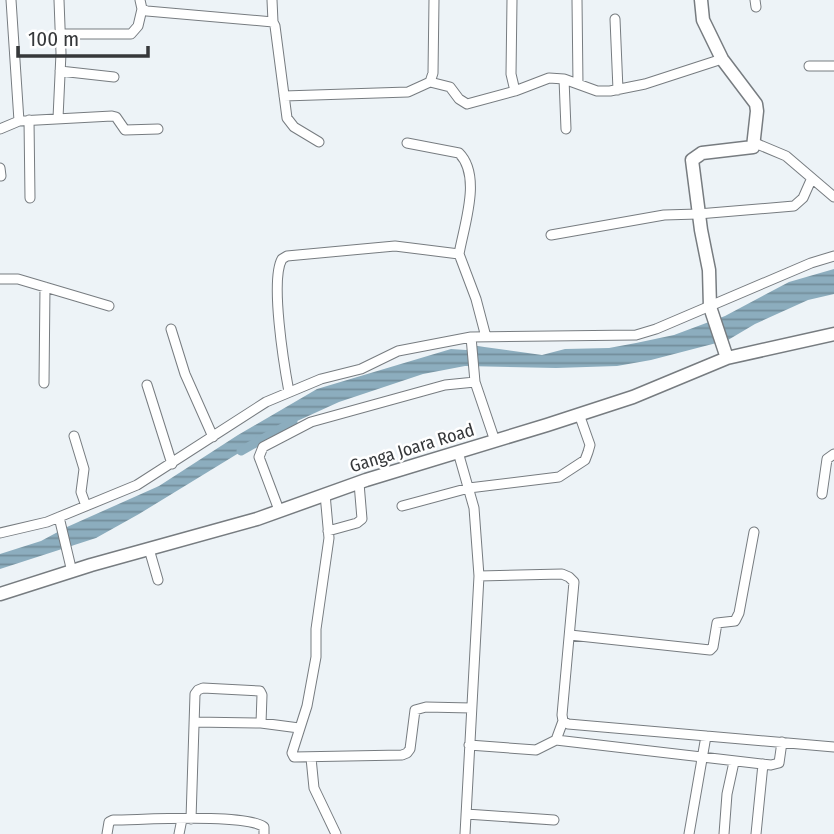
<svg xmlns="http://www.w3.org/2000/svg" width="834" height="834" font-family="'Fira Sans Condensed',sans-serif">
<defs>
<pattern id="water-rules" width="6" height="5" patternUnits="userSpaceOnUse" patternTransform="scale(1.75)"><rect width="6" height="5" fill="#8cadbe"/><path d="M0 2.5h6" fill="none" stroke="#738e9b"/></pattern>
</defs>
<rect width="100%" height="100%" fill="#edf3f7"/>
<path fill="url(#water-rules)" d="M834,269V294L808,300L755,324L728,340L651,360L617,366L556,368L465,366L423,374L339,402L273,432L139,514L96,538L0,569V554L41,541L67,527L159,486L238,435L317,389L451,349L466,350L477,346L542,355L565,349L609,348L636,343L674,335L725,316L789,282Z"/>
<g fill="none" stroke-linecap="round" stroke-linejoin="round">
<path stroke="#8cadbe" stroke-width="9" d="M241,451L293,422"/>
<g stroke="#777c80" stroke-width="11">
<path id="street" d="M11,0L19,121
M140,0L142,9L147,11L273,22L275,26L287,118L294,127L319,142
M272,0L273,22
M512,0L511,74L515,91
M577,0L578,84
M755,0L756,7
M615,19L618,90
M60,34H131L138,26L142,9
M809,66H834
M60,71L114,77
M564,79L566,129
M430,82L450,87L459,99L467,104L515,91L549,78L564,79L597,91H610L645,84L722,59
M284,96L408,92L430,82L433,73L434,0
M58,118L61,53L59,0
M29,120L30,198
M0,129L19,121L112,116L116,117L125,130L158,129
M407,143L459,153C482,176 464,225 459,254
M755,143L786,156L834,197
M0,168L1,176
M551,235L664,215L698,214L794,206L803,198L811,180
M0,279H18L109,306
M171,329L185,374L213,437
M471,337L475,382L495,441
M44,383L45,287
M147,385L172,464
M289,392C284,365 270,280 282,259L287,256L395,246L459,254L476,299L486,337
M74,436L84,469L81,492L86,506
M458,452L474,508L479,576L465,834
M325,494L329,538L316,629V657L307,706L292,753L294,757L402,755L407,753L410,749L415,710L426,707L471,708
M822,494L827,459L834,454
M402,506L469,488L559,477L585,460L588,452L590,445L579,414
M279,510L259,457L263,447L311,422L445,385L475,382
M59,517L72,572
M328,531L357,523L362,519L359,483
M0,533L47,522L137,485L266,402L321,379L361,369L398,351L471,337L636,335L656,329L811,263L834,256
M149,549L158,580
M479,576L562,574L569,577L574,582L562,715L563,721L568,724L834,747
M570,635L710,650L713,647L717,623L735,621L739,613L754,532
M194,722L261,723L299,728
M556,740L771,765L779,763L782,742
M469,745L536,750L556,740L563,721
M311,758L314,788L336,834
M466,814L554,820
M191,819L195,694L198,690L203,688L260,691L262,695L261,723
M107,834L109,822L113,820C141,820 245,813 264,827V834
M179,834L182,819
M689,834L706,736
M724,834L727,794L734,762
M756,834L763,764"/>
</g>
<g stroke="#777c80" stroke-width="15">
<path id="secondary" d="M701,0L703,20L722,59L756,104L757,111L753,147L702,153L692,160L701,230L709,270L710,307L727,358
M0,594L91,565L257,519L366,480L547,425L633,397L727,358L834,334"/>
</g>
<use href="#street" stroke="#fff" stroke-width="9"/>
<use href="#secondary" stroke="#fff" stroke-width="12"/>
</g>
<g text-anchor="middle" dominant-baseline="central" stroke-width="5" stroke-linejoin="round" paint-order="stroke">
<g font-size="18" fill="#36383a" stroke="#fff">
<text transform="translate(412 448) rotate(-17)">Ganga Joara Road</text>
</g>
</g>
<path d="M18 46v10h130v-10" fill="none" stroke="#36383a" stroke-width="3.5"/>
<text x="28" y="46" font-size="21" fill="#36383a" stroke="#ffffff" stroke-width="5" paint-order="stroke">100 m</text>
</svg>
